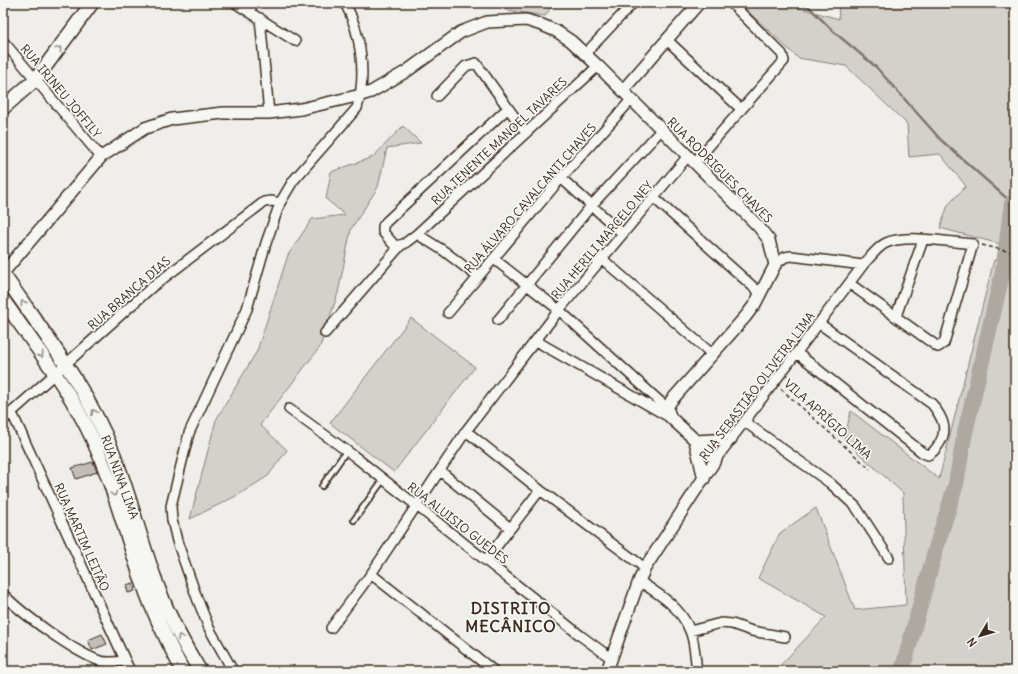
<svg xmlns="http://www.w3.org/2000/svg" width="1018" height="674" font-family="Delius,sans-serif">
<rect width="100%" height="100%" fill="#efeeea"/>
<filter id="ink" filterUnits="userSpaceOnUse"><feTurbulence type="fractalNoise" baseFrequency=".025" numOctaves="2"/><feDisplacementMap in="SourceGraphic" scale="8" xChannelSelector="R" yChannelSelector="G"/><feConvolveMatrix kernelMatrix="1 2 1 2 8 2 1 2 1" color-interpolation-filters="sRGB"/></filter>
<g filter="url(#ink)">
<path fill="#d4d1cc" stroke="#887e75" d="M502,3H554L545,16L507,10Z
M739,3H781L839,19L838,3H1015V248L940,228L948,205L966,186L940,154L909,157L907,124L846,66L798,58Z
M403,126L421,143L387,148L378,187L351,229L338,293L320,347L260,425L287,450L268,476L238,495L190,519L216,420L257,351L288,255L312,219L345,215L326,199L331,172L373,157Z
M994,260L1015,266V671H775L826,617L758,578L780,533L816,508L855,610L906,605L903,493L844,440L851,411L939,479Z
M411,318L475,367L394,472L330,423Z"/>
<g fill="none" stroke-linecap="round" stroke-linejoin="round">
<path stroke="#81766d" stroke-width="2.5" d="M805,3L833,31L876,67L941,140L1012,203"/>
<path stroke="#afa8a1" stroke-width="16" d="M902,671L936,548L956,484L964,437L1003,271L1012,203"/>
</g>
<path fill="#c2bdb7" stroke="#3b2a1e" d="M93,462L97,472L76,479L72,468Z
M133,583L135,591L128,593L126,585Z
M102,634L107,644L92,650L88,640Z"/>
<g fill="none" stroke-linecap="round" stroke-linejoin="round">
<g stroke="#3b2a1e" stroke-width="8">
<path id="service" d="M322,486L347,450
M354,520L383,480"/>
</g>
<g stroke="#3b2a1e" stroke-width="12">
<path id="minor" d="M235,3L295,41
M249,11L254,3
M260,18L269,113
M667,40L741,109
M3,41L101,157
M585,54L633,3
M437,96L466,66L476,63L526,133
M508,108L386,222L383,226V232L395,246L404,244L417,234L598,66
M695,162L784,61L782,54L731,3
M561,178L622,233
M653,197L760,293
M417,234L444,251L478,277
M601,258L713,355
M494,259L559,310L667,408
M775,265L785,257L791,256L863,265
M448,313L561,178L631,100
M896,316L923,240
M498,320L591,206L662,129
M325,333L400,246
M536,341L671,418
M797,353L923,453L928,455C933,453 936,449 939,444C949,429 942,417 932,404L820,324
M289,409L354,456L581,636L611,658
M12,413L130,671
M3,420L152,287L264,202L272,201L280,203
M745,422L830,483L856,507L889,558
M466,431L540,490L645,568
M716,459L863,265C870,258 877,247 886,243C905,234 951,242 973,244L944,343L938,347L850,284
M440,471L510,528
M486,560L540,490
M371,574L494,671
M639,581C659,594 681,607 690,631C695,642 695,658 697,671
M3,594C22,614 74,652 100,661C108,663 116,662 124,661
M331,628L371,574L466,431L559,310L688,156
M690,631L721,623L732,624L752,631L785,637
M233,671L209,628L197,598L177,541L172,520L171,506L189,433L247,309L266,243L280,203L293,181L357,108C367,75 361,33 345,3"/>
</g>
<g stroke="#3b2a1e" stroke-width="14">
<path id="tertiary" d="M623,90L699,3
M3,273L101,157L145,128L172,119L223,113H269L301,109L361,95L371,92L407,71L461,32L487,22L526,20L542,25L556,31L571,41L598,66L758,226L769,240L775,265L755,304L746,316L671,401L667,408L671,418L716,459L645,568L639,581L607,671
M704,479L695,441L731,439"/>
</g>
<g stroke="#3b2a1e" stroke-width="16">
<path id="primary" d="M3,108L36,79L92,3
M3,274C43,332 88,389 114,455C131,499 142,546 159,590C170,619 184,645 200,671
M3,300C37,349 77,398 99,454C117,497 128,542 144,586C154,615 168,643 183,671"/>
</g>
<path stroke="#3b2a1e" stroke-width="1.5" stroke-dasharray="4 3" stroke-linecap="butt" d="M982,245L1015,253
M781,389L870,469"/>
<use href="#service" stroke="#f6f6f2" stroke-width="4.5"/>
<use href="#minor" stroke="#f6f6f2" stroke-width="9"/>
<use href="#tertiary" stroke="#f6f6f2" stroke-width="11"/>
<use href="#primary" stroke="#f6f6f2" stroke-width="13"/>
</g>
<defs><path id="oneway-chevron" d="M-2-3.5L2.5 0L-2 3.5" fill="none" stroke-width="1.6" stroke-linecap="round" stroke-linejoin="round"/></defs>
<g stroke="#989088">
<use href="#oneway-chevron" transform="translate(59 49) rotate(-53)"/>
<use href="#oneway-chevron" transform="translate(23 303) rotate(-125)"/>
<use href="#oneway-chevron" transform="translate(41 355) rotate(55)"/>
<use href="#oneway-chevron" transform="translate(94 412) rotate(-117)"/>
<use href="#oneway-chevron" transform="translate(114 494) rotate(72)"/>
<use href="#oneway-chevron" transform="translate(180 637) rotate(-118)"/>
</g>
</g>
<g text-anchor="middle" dominant-baseline="central" stroke-width="3.5" stroke-linejoin="round" paint-order="stroke">
<g font-size="12" fill="#3b2a1e" stroke="#f6f6f2">
<text transform="translate(61 91) rotate(50)">RUA IRINEU JOFFILY</text>
<text transform="translate(499 141) rotate(-43)">RUA TENENTE MANOEL TAVARES</text>
<text transform="translate(720 170) rotate(45)">RUA RODRIGUES CHAVES</text>
<text transform="translate(530 198) rotate(-49)">RUA ÁLVARO CAVALCANTI CHAVES</text>
<text transform="translate(602 240) rotate(-50)">RUA HERILI MARCELO NEY</text>
<text transform="translate(129 293) rotate(-41)">RUA BRANCA DIAS</text>
<text transform="translate(757 386) rotate(-53)">RUA SEBASTIÃO OLIVEIRA LIMA</text>
<text transform="translate(828 419) rotate(42)">VILA APRÍGIO LIMA</text>
<text transform="translate(120 477) rotate(70)">RUA NINA LIMA</text>
<text transform="translate(458 523) rotate(38)">RUA ALUISIO GUEDES</text>
<text transform="translate(82 537) rotate(66)">RUA MARTIM LEITÃO</text>
</g>
<g font-size="16" font-weight="bold" letter-spacing="1" fill="#3b2a1e" stroke="#f6f6f2">
<text x="511" y="608">DISTRITO<tspan x="511" dy="18">MECÂNICO</tspan></text>
</g>
</g>
<rect width="1018" height="674" fill="none" stroke="#f6f6f2" stroke-width="16"/>
<rect x="8" y="8" width="1002" height="658" fill="none" stroke="#3b2a1e" stroke-width="1.5" filter="url(#ink)"/>
<g transform="translate(980 636) rotate(232)" stroke="#f6f6f2" stroke-width="3" paint-order="stroke">
<path d="M0-3L7 15L0 10L-7 15Z" fill="#3b2a1e"/>
<text y="-6" font-size="11" font-weight="bold" text-anchor="middle" fill="#3b2a1e">N</text>
</g>
</svg>
